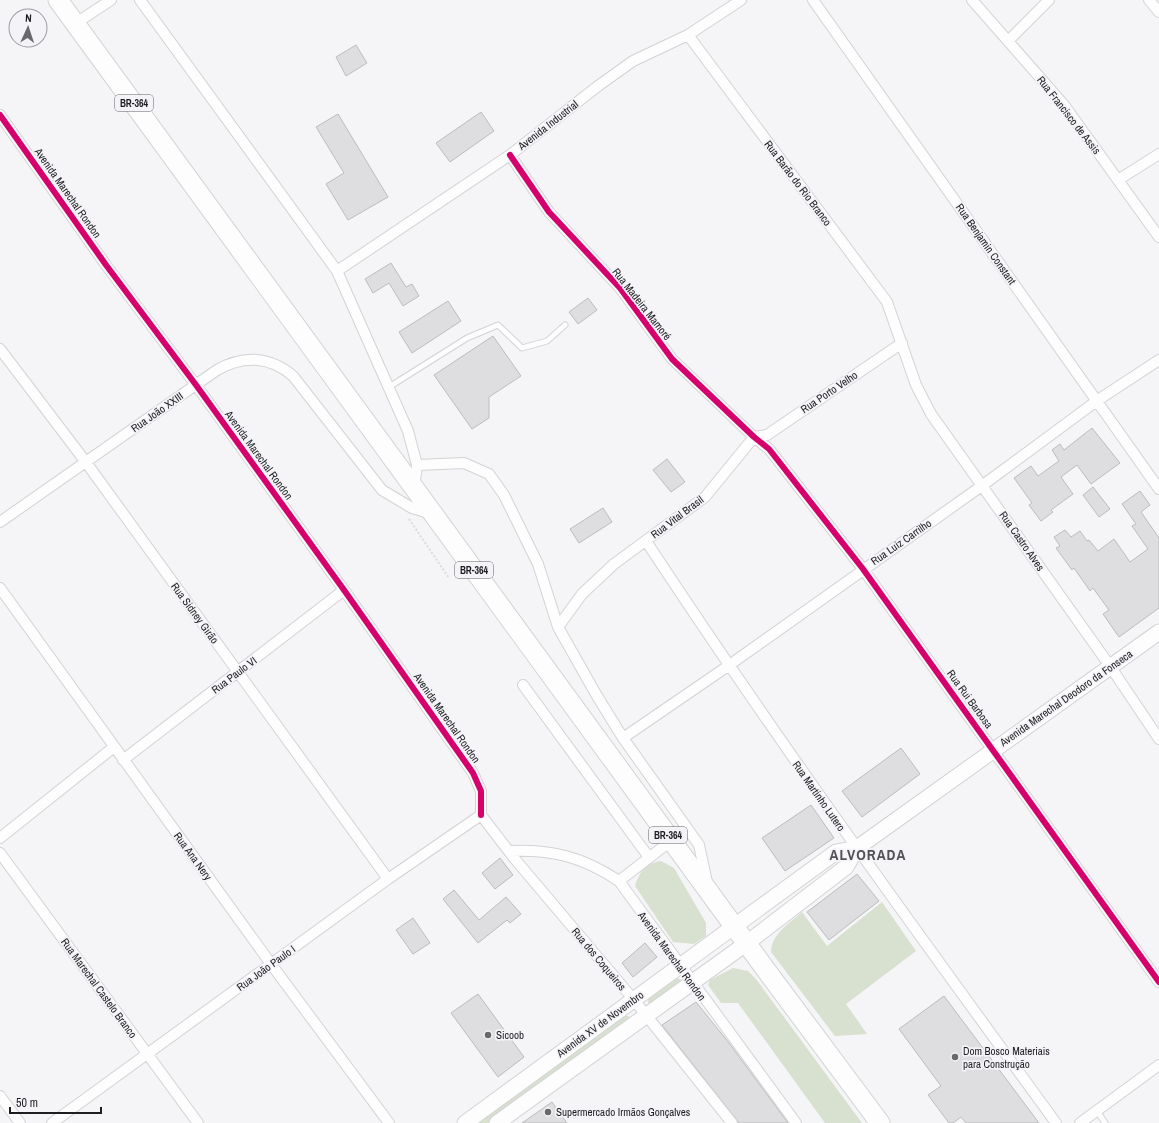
<svg xmlns="http://www.w3.org/2000/svg" width="1159" height="1123" font-family="'Archivo Narrow',sans-serif">
<rect width="100%" height="100%" fill="#f5f4f7"/>
<path fill="#d8e1cf" d="M661,861L674,868L706,923V936L694,944L673,942L635,886C640,871 645,864 661,861Z
M882,902L916,951L846,1004L867,1034L835,1036L771,952C772,933 789,924 802,912L827,946Z
M733,968L748,971L756,979L862,1123H825L738,1003H721L708,985L710,980Z
M675,978L680,979L681,985L654,1005L648,1003L649,996Z
M623,1016H629L628,1022L488,1123H475Z"/>
<path fill="#dedddf" stroke="#bcbbbd" d="M356,45L367,63L346,76L336,57Z
M481,112L494,131L450,162L436,143Z
M338,114L388,197L348,220L326,184L344,173L316,127Z
M391,263L406,287L412,284L419,296L403,306L389,283L373,293L365,279Z
M588,298L597,310L578,324L569,312Z
M448,301L461,321L412,353L399,332Z
M493,336L521,376L489,397V418L472,429L434,375Z
M1092,428L1120,463L1091,484L1077,465L1061,477L1073,494L1051,510L1053,512L1041,521L1029,505L1032,503L1014,478L1031,466L1038,476L1059,461L1052,450L1060,444L1064,450Z
M667,459L685,482L671,492L653,470Z
M1093,487L1110,509L1099,517L1083,495Z
M1140,491L1150,505L1141,512L1159,538V608L1119,637L1103,614L1109,610L1093,588L1090,591L1074,568L1072,570L1056,548L1060,546L1054,537L1065,530L1071,537L1080,531L1087,541L1089,540L1098,551L1114,539L1130,562L1148,549L1132,526L1136,524L1122,504Z
M603,508L612,522L579,543L570,529Z
M901,748L920,774L862,817L842,791Z
M811,805L834,838L785,871L762,838Z
M500,858L513,875L495,889L482,873Z
M857,874L879,901L829,940L807,912Z
M454,890L479,920L506,897L521,914L510,923L507,920L478,943L443,899Z
M413,918L430,943L413,954L396,930Z
M645,943L657,957L633,977L622,963Z
M478,994L524,1057L498,1077L451,1013Z
M944,996L1039,1123H966L961,1117L953,1123H949L928,1095L941,1086L899,1029Z
M696,1002L729,1043L788,1123H739L662,1025Z
M552,1102L567,1123H522Z"/>
<g fill="none" stroke-linecap="round" stroke-linejoin="round">
<g stroke="#d3d2d4" stroke-width="7">
<path id="lane" d="M389,387L467,338L498,325L522,348L547,341L565,325
M1097,1111L1105,1123"/>
</g>
<g stroke="#d3d2d4" stroke-width="12">
<path id="street" d="M140,0L337,271L408,431L417,465L414,488
M813,0L1159,489
M972,0L1064,105L1159,237
M1149,0L1159,12
M76,23L111,0
M688,35L887,302L916,385L931,414L1110,666L1159,739
M1008,41L1049,0
M0,115L106,265L196,385L344,590L473,773L481,791V815
M510,155L549,212L620,288L672,359L754,437L769,449L863,569L1159,982
M1118,180L1159,154
M337,271L510,155L598,86L633,61L688,35L741,0
M0,349L85,461L388,879
M754,437L767,435L902,343
M417,465L464,463L489,474L504,495L538,564L558,627L597,696L623,738L699,845L707,882
M0,522L217,370C243,355 270,356 293,376L382,490L412,508L432,514
M646,541C776,739 916,931 1056,1123
M0,588L271,964L389,1123
M558,627L582,594L614,564L705,497L754,437
M523,685L648,856
M623,738L728,666L983,485L1098,400L1159,360
M123,760L344,590
M481,815L514,858L634,1000L732,1123
M0,838L114,747
M509,851C552,849 583,857 619,881L796,1123
M0,853L198,1123
M619,881L672,840
M0,1096L20,1123
M52,1123L388,879L481,815
M1080,1123L1159,1065"/>
</g>
<g stroke="#d3d2d4" stroke-width="17">
<path id="secondary" d="M465,1123L836,852L857,848L1159,632
M497,1123L747,943L846,867L857,848"/>
</g>
<g stroke="#d3d2d4" stroke-width="21">
<path id="highway" d="M58,0L766,970L880,1123"/>
</g>
<path stroke="#dcdbdc" stroke-width="2" stroke-dasharray="2 2" stroke-linecap="butt" d="M409,519L449,578"/>
<use href="#lane" stroke="#fefdfe" stroke-width="5"/>
<use href="#street" stroke="#fefdfe" stroke-width="10"/>
<use href="#secondary" stroke="#fefdfe" stroke-width="15"/>
<use href="#highway" stroke="#fefdfe" stroke-width="19"/>
<g stroke="#f4f3f8" stroke-width="8">
<path id="cycleway" d="M0,115L106,265L196,385L344,590L473,773L481,791V815
M510,155L549,212L620,288L672,359L754,437L769,449L863,569L1159,982"/>
</g>
<use href="#cycleway" stroke="#d6006c" stroke-width="6"/>
</g>
<g fill="#69696b" stroke="#f4f3f8" stroke-width="1.5">
<circle cx="488" cy="1035" r="4"/>
<circle cx="955" cy="1057" r="4"/>
<circle cx="548" cy="1112" r="4"/>
</g>
<g text-anchor="middle" dominant-baseline="central" stroke-width="3.5" stroke-linejoin="round" paint-order="stroke">
<g fill="#f4f3f8" stroke="#5e5e61" stroke-width="1">
<rect x="115" y="95" width="38" height="16" rx="3"/>
<rect x="455" y="562" width="38" height="16" rx="3"/>
<rect x="649" y="827" width="38" height="16" rx="3"/>
</g>
<g font-size="10" font-weight="bold" fill="#1e1e20">
<text x="134" y="103">BR-364</text>
<text x="474" y="570">BR-364</text>
<text x="668" y="835">BR-364</text>
</g>
<g font-size="11" fill="#1e1e20" stroke="#f4f3f8">
<text transform="translate(1069 115) rotate(52)">Rua Francisco de Assis</text>
<text transform="translate(548 125) rotate(-38)">Avenida Industrial</text>
<text transform="translate(798 183) rotate(53)">Rua Barão do Rio Branco</text>
<text transform="translate(68 193) rotate(55)">Avenida Marechal Rondon</text>
<text transform="translate(986 244) rotate(55)">Rua Benjamin Constant</text>
<text transform="translate(642 304) rotate(52)">Rua Madeira Mamoré</text>
<text transform="translate(829 392) rotate(-34)">Rua Porto Velho</text>
<text transform="translate(157 412) rotate(-35)">Rua João XXIII</text>
<text transform="translate(259 455) rotate(54)">Avenida Marechal Rondon</text>
<text transform="translate(677 517) rotate(-37)">Rua Vital Brasil</text>
<text transform="translate(1022 541) rotate(55)">Rua Castro Alves</text>
<text transform="translate(901 542) rotate(-35)">Rua Luiz Carrilho</text>
<text transform="translate(195 613) rotate(54)">Rua Sidney Girão</text>
<text transform="translate(234 675) rotate(-37)">Rua Paulo VI</text>
<text transform="translate(1066 698) rotate(-35)">Avenida Marechal Deodoro da Fonseca</text>
<text transform="translate(970 699) rotate(54)">Rua Rui Barbosa</text>
<text transform="translate(447 718) rotate(55)">Avenida Marechal Rondon</text>
<text transform="translate(819 796) rotate(55)">Rua Martinho Lutero</text>
<text transform="translate(193 856) rotate(54)">Rua Ana Nery</text>
<text transform="translate(672 956) rotate(54)">Avenida Marechal Rondon</text>
<text transform="translate(599 959) rotate(50)">Rua dos Coqueiros</text>
<text transform="translate(266 968) rotate(-36)">Rua João Paulo I</text>
<text transform="translate(99 988) rotate(54)">Rua Marechal Castelo Branco</text>
<text transform="translate(600 1024) rotate(-36)">Avenida XV de Novembro</text>
</g>
<g font-size="11" fill="#1e1e20" stroke="#f4f3f8" text-anchor="start">
<text x="496" y="1035">Sicoob</text>
<text x="963" y="1051">Dom Bosco Materiais<tspan x="963" dy="13">para Construção</tspan></text>
<text x="556" y="1112">Supermercado Irmãos Gonçalves</text>
</g>
<g font-size="15" font-weight="bold" letter-spacing="1" fill="#525155" stroke="#f4f3f8">
<text x="868" y="854">ALVORADA</text>
</g>
</g>
<g transform="translate(28 28) rotate(3)"><circle r="19" fill="#f4f3f8" stroke="#9e9ea2"/>
<path d="M0-3L7 15L0 10L-7 15Z" fill="#69696b"/>
<text y="-6" font-size="11" font-weight="bold" text-anchor="middle" fill="#1e1e20">N</text>
</g>
<path d="M10 1107v6h91v-6" fill="none" stroke="#1e1e20" stroke-width="2"/>
<text x="16" y="1107" font-size="12" fill="#1e1e20" stroke="#f4f3f8" stroke-width="3" paint-order="stroke">50 m</text>
</svg>
